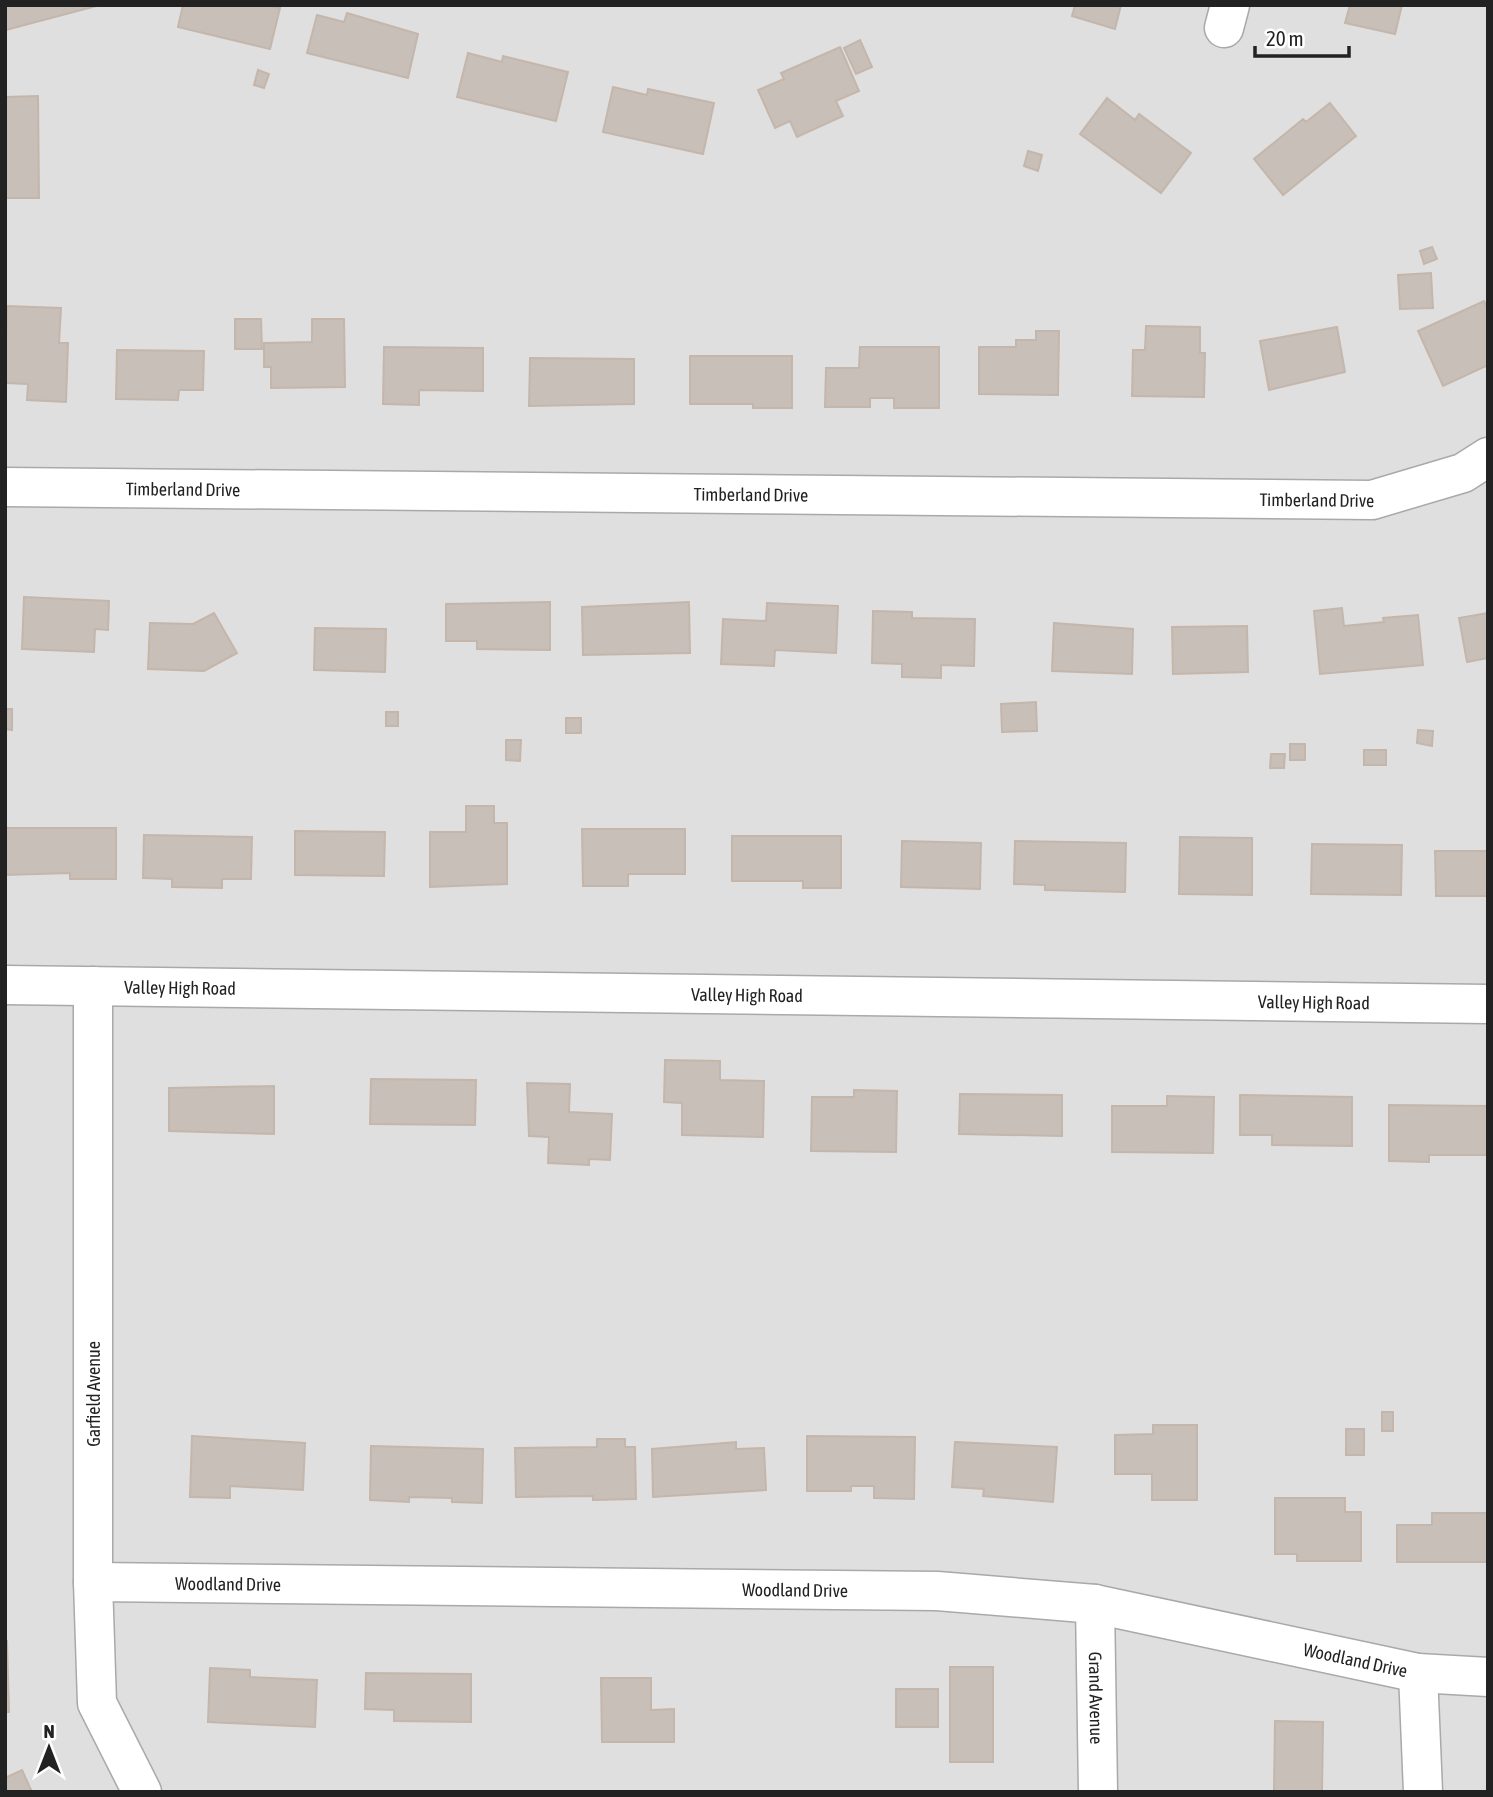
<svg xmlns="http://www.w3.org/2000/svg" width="1493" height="1797" font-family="'Asap Condensed',sans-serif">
<rect width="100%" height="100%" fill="#f2efe9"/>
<path fill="#e0dfdf" d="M5,5H1488V1792H5Z"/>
<path fill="#c7bfb8" stroke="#c4b6ab" stroke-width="2" d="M5,5H100L6,30Z
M183,5H268L280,8L270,49L178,27Z
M1075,5H1121L1115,29L1072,16Z
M1350,5H1402L1395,34L1345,23Z
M347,13L418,34L408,78L307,53L317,15L344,22Z
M860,40L872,67L856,74L844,48Z
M840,47L859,91L836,101L843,116L797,137L790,121L775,128L758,90L784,79L781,73Z
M468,53L502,62L503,56L568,72L556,121L457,97Z
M258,70L269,74L264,88L254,85Z
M613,87L647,95L648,89L714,103L703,154L603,132Z
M38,96L39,198H5V97Z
M1107,98L1135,120L1139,114L1191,153L1161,193L1080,134Z
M1330,103L1356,136L1283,195L1254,159L1303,119L1306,122Z
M1028,151L1042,155L1038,171L1024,166Z
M1432,247L1437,259L1424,264L1420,251Z
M1431,273L1433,308L1400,309L1398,275Z
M1484,301L1488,310V365L1443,386L1418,331Z
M7,306L61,308L59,343H68L66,402L27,400L28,384L5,383Z
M235,319H261L262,349H235Z
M312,319H344L345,387L271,388V367H264V343L312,342Z
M1146,326L1200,327V353H1205L1204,397L1132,396L1133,350H1145Z
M1337,327L1345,372L1269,390L1260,341Z
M1036,331H1059L1058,395L979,394V347H1016V340H1036Z
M384,347L483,348V391L419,390V405L383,404Z
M860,347H939V408H894V398H870V407H825L826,368H859Z
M117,350L204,351L203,390H179L178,400L116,399Z
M690,356H792V408H753V404H690Z
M530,358L634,359V404L529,406Z
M24,597L109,601L108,630L95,629L94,652L22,649Z
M550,602V650L477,649V641H446V604Z
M689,602L690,653L583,655L582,607Z
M767,603L838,606L836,653L775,650L774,666L721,664L723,619L766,621Z
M1342,608L1344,626L1384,622L1383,618L1418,615L1423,665L1320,674L1314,611Z
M873,611L912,612V618L975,619L974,666L941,665V678L902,677V664L872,663Z
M214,613L237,653L204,671L148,669L150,623L193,624Z
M1488,613V658L1467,662L1459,618Z
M1054,623L1133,629L1132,674L1052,671Z
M1247,626L1248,672L1173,674L1172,627Z
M315,628L386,629L385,672L314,670Z
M1036,702L1037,731L1002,732L1001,704Z
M5,709H12V730L5,729Z
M386,712H398V726H386Z
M566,718H581V733H566Z
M1418,730L1433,731L1432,746L1417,743Z
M506,740H521L520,761L506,760Z
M1290,744H1305V760H1290Z
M1364,750H1386V765H1364Z
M1271,754H1285L1284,768H1270Z
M466,806H494V823H507V884L430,887V832H466Z
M5,828H116V879H70V873L5,875Z
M582,829H685V874H628V886H583Z
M295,831L385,832L384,876L295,875Z
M144,835L252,837L251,879H222V888L172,887V879L143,878Z
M732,836H841V888H803V881H732Z
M1180,837L1252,838V895L1179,894Z
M902,841L981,843L980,889L901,887Z
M1015,841L1126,843L1125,892L1045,890V885L1014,884Z
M1312,844L1402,845L1401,895L1311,894Z
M1435,851H1488V896H1436Z
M665,1060L720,1061V1080L764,1081L763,1137L682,1135V1103L664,1102Z
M371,1079L476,1080L475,1125L370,1124Z
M527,1083L570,1084L569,1112L612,1114L610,1160L589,1159V1165L548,1163L549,1137L529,1136Z
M274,1086V1134L169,1131V1088Z
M854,1090L897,1091L896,1152L811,1151L812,1097H854Z
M960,1094L1062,1095V1136L959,1134Z
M1240,1095L1352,1097V1146L1272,1145V1135H1240Z
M1167,1096L1214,1097L1213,1153L1112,1152V1106H1167Z
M1389,1105L1488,1106V1155H1429V1162L1389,1161Z
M1382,1412H1393V1431H1382Z
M1153,1425H1197V1500H1152V1474H1115V1435L1153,1434Z
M1346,1429H1364V1455H1346Z
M192,1436L305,1443L303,1490L230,1486V1498L190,1497Z
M807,1436L915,1437L914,1499L874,1498V1486H851V1491H807Z
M597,1439H625V1447H635L636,1499L593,1500V1496L516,1497L515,1448L597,1447Z
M736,1442V1449L764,1448L766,1490L653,1497L652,1449Z
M955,1442L1057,1447L1053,1502L983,1496L984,1489L952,1487Z
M371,1446L483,1449L482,1503L452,1502V1498L409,1497V1502L370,1500Z
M1275,1498H1345V1512H1361V1561H1297V1554H1275Z
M1432,1513H1488V1562H1397V1525H1432Z
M5,1641H7L9,1712H5Z
M950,1667H993V1762H950Z
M210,1668L250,1670V1677L317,1680L315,1727L208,1722Z
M366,1673L471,1674V1722L394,1721V1710L365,1709Z
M601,1678H651V1710L674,1709V1742H602Z
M896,1689H938V1727H896Z
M1275,1721L1323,1722L1322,1792H1274Z
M22,1770L32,1792H5V1778Z"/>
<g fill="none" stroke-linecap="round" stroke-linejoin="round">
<g stroke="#a9a9a9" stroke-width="41">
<g id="minor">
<path d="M1224,28L1230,5"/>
<path id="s1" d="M5,487L1372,500L1463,473L1488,457"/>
<path id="s2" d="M5,985L1488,1004"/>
<path d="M93,986V1582L97,1703L142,1792"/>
<path id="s3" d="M93,1582L937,1591L1095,1604L1418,1673L1488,1677"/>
<path id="s4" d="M1095,1604L1098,1792"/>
<path d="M1418,1673L1423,1792"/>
</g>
</g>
<use href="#minor" stroke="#fff" stroke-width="38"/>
</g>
<g text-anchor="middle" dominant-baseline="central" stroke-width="5" stroke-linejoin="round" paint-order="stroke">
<g font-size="18" fill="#222" stroke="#fff">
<text stroke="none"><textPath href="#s1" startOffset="178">Timberland Drive</textPath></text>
<text stroke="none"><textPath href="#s1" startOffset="746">Timberland Drive</textPath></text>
<text stroke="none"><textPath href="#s1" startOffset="1312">Timberland Drive</textPath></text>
<text stroke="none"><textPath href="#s2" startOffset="175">Valley High Road</textPath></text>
<text stroke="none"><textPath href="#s2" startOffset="742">Valley High Road</textPath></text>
<text stroke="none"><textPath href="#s2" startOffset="1309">Valley High Road</textPath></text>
<text transform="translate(93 1394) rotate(-90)">Garfield Avenue</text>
<text stroke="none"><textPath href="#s3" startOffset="135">Woodland Drive</textPath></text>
<text stroke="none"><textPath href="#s3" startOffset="702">Woodland Drive</textPath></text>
<text stroke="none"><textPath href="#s3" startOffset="1269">Woodland Drive</textPath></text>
<text stroke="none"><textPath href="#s4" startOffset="94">Grand Avenue</textPath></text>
</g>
</g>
<rect width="1493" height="1797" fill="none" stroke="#222222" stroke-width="14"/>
<g transform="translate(49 1748)" stroke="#ffffff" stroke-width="5" paint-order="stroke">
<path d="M0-5L12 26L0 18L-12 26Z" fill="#222222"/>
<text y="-10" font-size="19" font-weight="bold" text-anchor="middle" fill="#222222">N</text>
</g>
<path d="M1255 46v10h94v-10" fill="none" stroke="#222222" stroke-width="3.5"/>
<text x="1266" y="46" font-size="21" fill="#222222" stroke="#ffffff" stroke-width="5" paint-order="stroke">20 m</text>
</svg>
